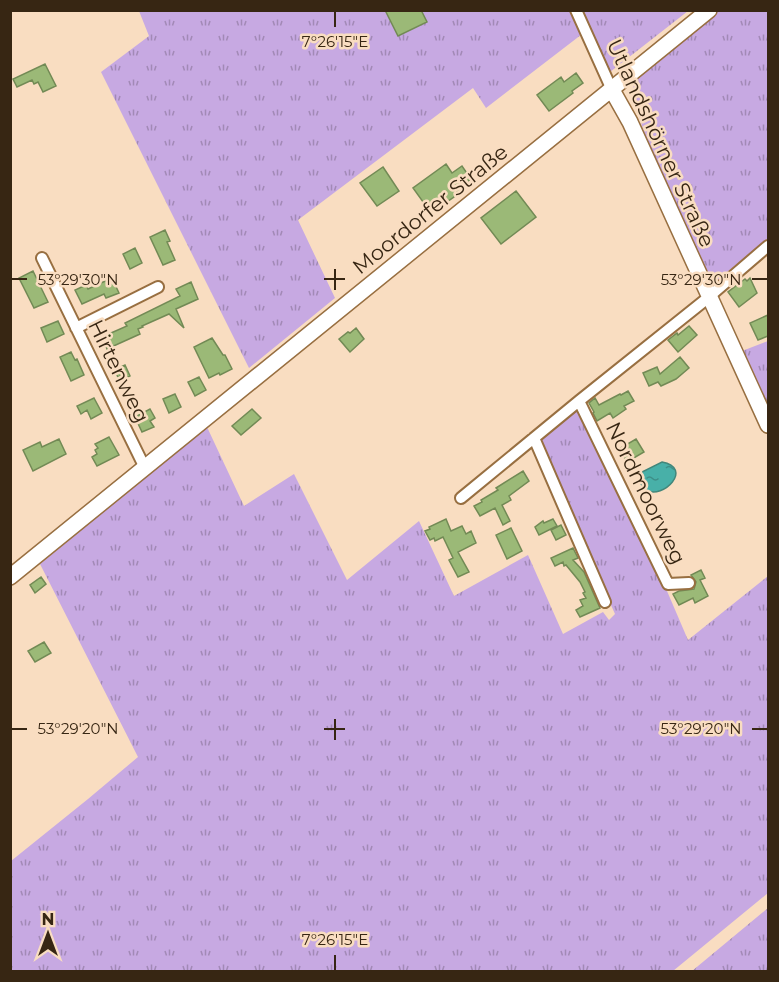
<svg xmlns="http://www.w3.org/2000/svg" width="779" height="982" font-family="Montserrat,sans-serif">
<defs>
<pattern id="grass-tufts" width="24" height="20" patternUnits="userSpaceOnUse" patternTransform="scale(1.5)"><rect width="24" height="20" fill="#c7a9e2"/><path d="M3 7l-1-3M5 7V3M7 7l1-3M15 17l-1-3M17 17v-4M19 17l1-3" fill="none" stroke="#a289b6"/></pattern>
<pattern id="water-ripples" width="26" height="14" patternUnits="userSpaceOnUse" patternTransform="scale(1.5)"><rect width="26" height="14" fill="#48b0a8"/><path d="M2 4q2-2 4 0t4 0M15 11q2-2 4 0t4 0" fill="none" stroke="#3d8f88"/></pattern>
</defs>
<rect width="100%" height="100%" fill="#f9ddc1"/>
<path fill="url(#grass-tufts)" d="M139,11H688L610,72L590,28L486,108L473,88L298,220L335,298L249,368L101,72L149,36Z
M718,11H768V239L711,285L650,149L632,96L634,84L641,74Z
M768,341V407L742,351Z
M578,405L664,584L688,640L768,576V893L673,971L11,972V861L88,799L138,757L40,564L207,427L244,506L294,474L347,580L419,521L454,596L528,555L563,634L603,612L609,620L615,614L538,442L543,436Z
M768,908V971H691H692Z"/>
<path fill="url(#water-ripples)" stroke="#43877b" stroke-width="1.5" d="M662,462C694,468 663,500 646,490C639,485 640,479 642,472Z"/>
<path fill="#9bb977" stroke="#728a55" stroke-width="1.5" d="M385,10H421L427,22L398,36Z
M45,64L56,86L43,92L38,82L34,84L32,80L17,87L13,79Z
M576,73L583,83L572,91L573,93L549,111L537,95L561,77L564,82Z
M446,164L452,173L462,166L471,179L461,186L464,190L431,213L413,188Z
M383,167L399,191L377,206L360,183Z
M516,191L536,217L501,244L481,218Z
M165,230L170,241L167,242L175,260L163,265L150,237Z
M135,248L142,263L130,269L123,254Z
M33,271L48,302L34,308L19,278Z
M112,278L119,293L106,298L104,294L82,304L75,290L86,285L88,289Z
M750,278L757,293L739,307L728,292L745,279L747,281Z
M191,282L198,299L176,309L184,328L169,314L142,326L143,327L138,329L140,334L107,349L102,337L127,326L125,323L180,296L176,289Z
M768,315V336L758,340L750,323Z
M58,321L64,334L47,342L41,328Z
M689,326L697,335L678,352L668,340L677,333L678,335Z
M356,328L364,339L350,352L339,339L348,332L350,333Z
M212,338L223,355H225L232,369L220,375L219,373L209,378L194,347Z
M71,352L75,360L77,359L84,375L71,381L60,357Z
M680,357L689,368L676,379L661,386L658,382L649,386L643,373L657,367L660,374Z
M125,365L130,376L122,380L120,376L118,377L114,370Z
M199,377L206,390L195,396L188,382Z
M628,391L634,401L624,406L626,409L613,418L610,413L597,421L593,413L594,412L589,403L595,398L599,405L620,394L621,395Z
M175,394L181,407L169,413L163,399Z
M94,398L102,413L91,419L87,410L81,414L77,406Z
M150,409L155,418L150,421L154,427L142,432L135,417Z
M252,409L261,418L241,435L232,426Z
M109,437L119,455L97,466L92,457L97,454L95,450L98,448L95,444Z
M59,439L66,454L33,471L23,450L40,442L42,447Z
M636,439L644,452L627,462L619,449Z
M523,471L529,481L509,496L511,500L502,505L510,521L503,525L495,508L480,516L474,506L482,502L481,500L498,490L496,488Z
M446,519L451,531L462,526L466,534L471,531L476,543L458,552L469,572L458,577L449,560L453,558L443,537L435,541L434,538L430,540L425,531L430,529L429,527Z
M553,519L557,526L539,535L535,527L543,521L544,523Z
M561,525L566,535L556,540L551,530Z
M511,528L522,551L507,559L496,535Z
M573,548L578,558L573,560L584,572L600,608L580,617L576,610L583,606L580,600L586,598L583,593L585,592L580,582L566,565L564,566L563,562L555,566L551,558Z
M701,570L705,578L700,580L708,596L695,603L693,598L679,605L673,594L679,591L694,589L696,582L691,575Z
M41,577L46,584L35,593L30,585Z
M44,642L51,653L35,662L28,651Z"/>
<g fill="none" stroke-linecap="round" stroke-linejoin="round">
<g stroke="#986f41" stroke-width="14">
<path id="street" d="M576,10L612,90
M42,258L145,468
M76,328L158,287
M579,401L668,584L689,583
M534,438L605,602
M461,498L579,401L704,301L768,246"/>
</g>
<g stroke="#986f41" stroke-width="18">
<path id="secondary" d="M612,90L630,122L768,425
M10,577L709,10"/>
</g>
<use href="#street" stroke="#fff" stroke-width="10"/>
<use href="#secondary" stroke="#fff" stroke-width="15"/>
</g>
<path fill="none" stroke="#372613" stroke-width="2" d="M335,12V27M335,269V290M12,279H27M324,279H345M752,279H767M335,719V740M12,729H27M324,729H345M752,729H767M335,955V970"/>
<g text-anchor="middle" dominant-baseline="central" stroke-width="5" stroke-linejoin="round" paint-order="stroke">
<g font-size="21" fill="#372613" stroke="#f9ddc1">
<text transform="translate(661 143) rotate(65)">Utlandshörner Straße</text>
<text transform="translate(430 209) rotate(-39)">Moordorfer Straße</text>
<text transform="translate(119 371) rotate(64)">Hirtenweg</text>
<text transform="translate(646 493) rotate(64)">Nordmoorweg</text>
</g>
</g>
<g font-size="15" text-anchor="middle" fill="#372613" stroke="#f9ddc1" stroke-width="5" stroke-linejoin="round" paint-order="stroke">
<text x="335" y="47">7°26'15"E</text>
<text x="78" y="285">53°29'30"N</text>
<text x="701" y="285">53°29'30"N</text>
<text x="78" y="734">53°29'20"N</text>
<text x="701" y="734">53°29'20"N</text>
<text x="335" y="945">7°26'15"E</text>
</g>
<rect width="779" height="982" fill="none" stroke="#372613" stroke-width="24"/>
<g transform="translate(48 934)" stroke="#f9ddc1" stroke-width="4.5" paint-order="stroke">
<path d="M0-4.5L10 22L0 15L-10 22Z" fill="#372613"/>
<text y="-9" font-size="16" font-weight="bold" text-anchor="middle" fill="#372613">N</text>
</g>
</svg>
